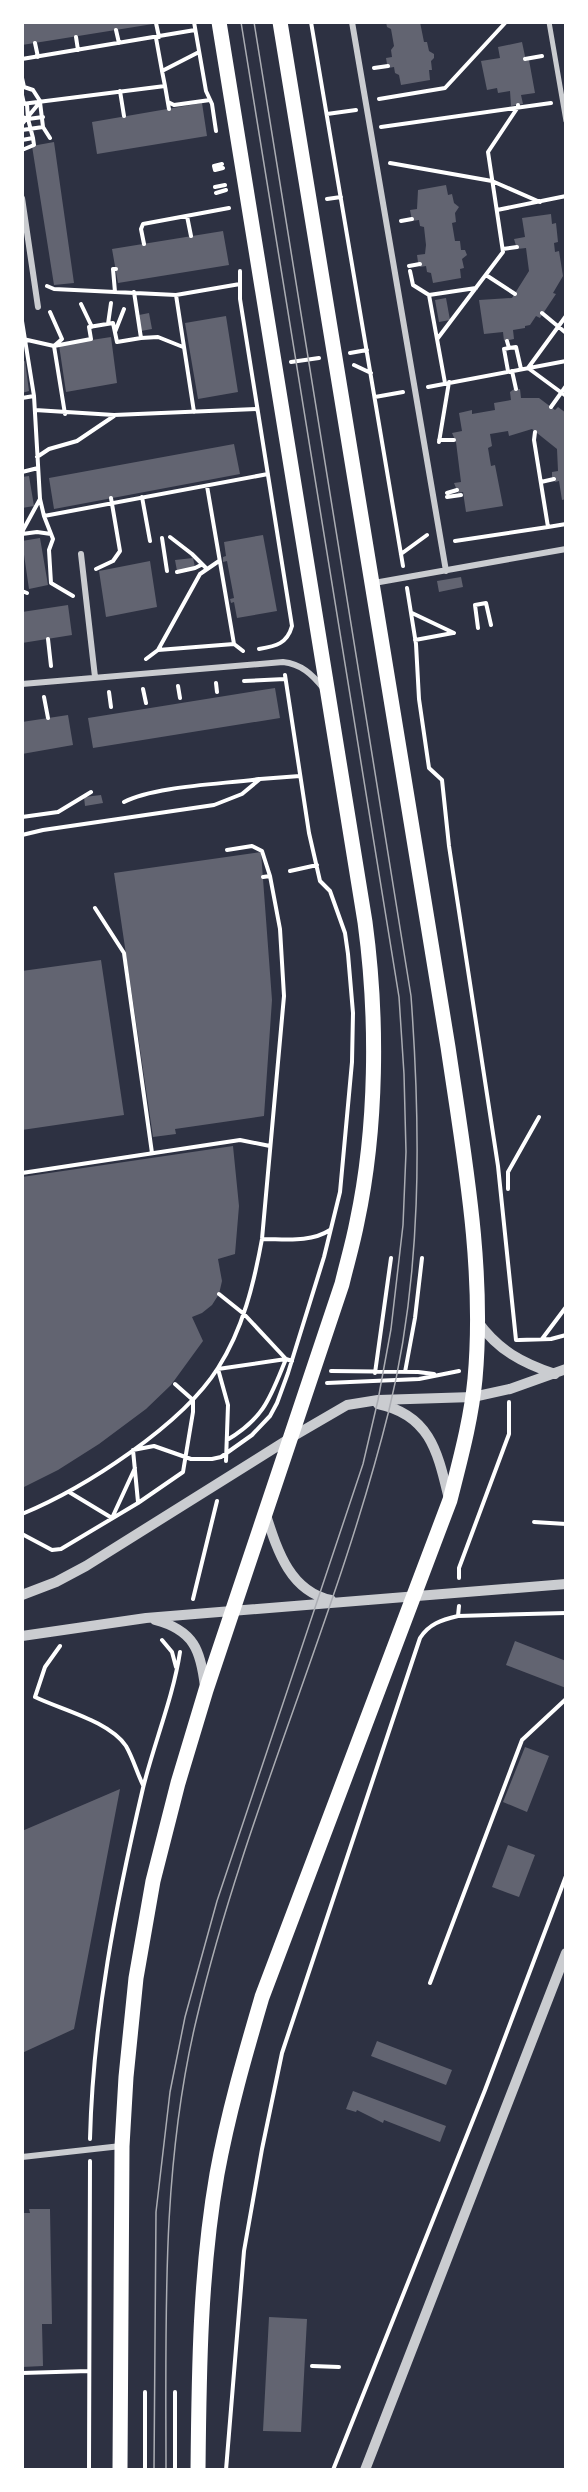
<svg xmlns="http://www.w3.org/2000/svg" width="588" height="2492" font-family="Raleway,sans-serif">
<rect width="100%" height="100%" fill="#2d3142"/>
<path fill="#626471" d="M22,22H153V24L22,45Z
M386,22H420L424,42H427L429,51L434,54V58L431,61L432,70H429L430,80L401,85L399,75L395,73L394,67L388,68L387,64L386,58L392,57L391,50L394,46L391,29L387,27Z
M522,42L526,61L529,60L535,93L521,95L523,104L511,106L510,91L498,93L497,88L487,90L481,61L500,58L498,47Z
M202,103L207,136L97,154L92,122Z
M54,142L74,283L54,285L32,146Z
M446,185L448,195L452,194L454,203L459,207L455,213L456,222L452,223L455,241H460L461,250H465L467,255L462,259L464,268L460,269L461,278L433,283L431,273L427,272L426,266L420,267L418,262L417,255L425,254L426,245L424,227L420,226L419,220L412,221L410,210L417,209L418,190Z
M551,214L552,224L556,223L558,242L554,243L555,252L559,251L563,276L553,293L556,294L540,318L536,316L530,325L525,326V328L513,330L514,339L504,341L503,332L484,334L479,300L512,298L529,271L526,248L517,249L514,239L525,237L522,218Z
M223,231L229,265L118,283L112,249Z
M446,298L450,320L439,322L435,300Z
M149,313L152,329L141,331L139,315Z
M226,316L238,392L198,399L185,323Z
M111,337L117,383L66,392L59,345Z
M25,361L29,391L22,393V362Z
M514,389H520L521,398H539L555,410L558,407L566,413V499L562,500L559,481L555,482L552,478V472L558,471L557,449L532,429L509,436L508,431L490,434L492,446L488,448L491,466L495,465L503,506L466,512L463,492L458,493L454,483L461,482L456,442L452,433L462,431L459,413L472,410V414L495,410L494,403L511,400L510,392Z
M234,444L240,474L54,509L49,478Z
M29,476L34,506L22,508V477Z
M263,535L277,611L237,618L234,602L231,603L230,599L234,598L227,561L223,562V557L226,556L224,542Z
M40,538L48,585L29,589L22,541Z
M193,558L195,567L177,571L175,560Z
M150,561L157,607L106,617L99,571Z
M461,577L463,587L439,592L437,581Z
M68,605L72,635L22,643V612Z
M275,688L280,718L93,748L88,718Z
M68,715L73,745L22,754V722Z
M101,795L103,803L85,806L84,797Z
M261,852L272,1000L264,1116L175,1129L176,1134L153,1137L114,873Z
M101,960L124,1115L22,1130V971Z
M233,1146L239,1206L235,1254L218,1259L222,1281L219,1294L212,1305L202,1313L192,1317L203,1341L171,1385L146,1409L99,1444L58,1470L22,1488V1177Z
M515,1641L566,1661V1688L506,1665Z
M525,1747L549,1756L527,1812L503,1802Z
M120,1789L74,2029L22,2053V1831Z
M508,1845L535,1855L519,1897L492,1887Z
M377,2041L452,2070L446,2085L371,2056Z
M353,2091L446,2126L440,2142L384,2120L383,2123L357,2110L356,2112L346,2109Z
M29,2209H50L52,2324H42L43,2366L22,2367V2213H30Z
M269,2317L307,2319L301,2432L263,2431Z"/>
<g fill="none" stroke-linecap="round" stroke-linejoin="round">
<path stroke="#fff" stroke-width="4" d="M194,22L206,91L212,104L216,131
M311,22L403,566
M156,23L159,37
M116,30L119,43
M76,37L78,50
M156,38L162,71L199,52
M35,43L38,57
M22,59L195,30
M525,59L542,56
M374,68L388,66
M22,78L24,87L33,90L40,101
M165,86L169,109
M120,91L124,116
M22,95L24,104
M379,99L445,88L506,22
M168,102L174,105L210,100
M22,104L165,86L162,71
M27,104L28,119L43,117
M327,114L356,110
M22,117L28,119L33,138L22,140
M22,124L40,102L43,127L50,138
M381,127L551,103
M22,130L43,127
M22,150L34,145L33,138
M390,163L492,181L540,202
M222,164L214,166L215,170L223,168
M215,187L225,185
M216,193L226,190
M327,199L341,197
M497,210L566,196
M187,216L191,236
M401,221L412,219
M144,244L141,229L143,224L229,208
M503,249L517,247
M409,266L420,264
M240,271V299L292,626C287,644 276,646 259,649
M410,271L413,285L429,295L445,383
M486,275L515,294
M47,286L54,289L176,295L240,284
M115,292L113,269H116
M134,292L141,338L158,337L183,347
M176,295L194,412
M429,295L476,288
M81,304L92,327
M50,312L62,339L54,346L65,414
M542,313L566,333
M566,316L528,368L566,396
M22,321L34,396L40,499L44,516L268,474
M108,324L111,303
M115,332L124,309
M438,338L503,252L488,152L518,107V105
M23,339L54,346L91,339L89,327L113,323L117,342L141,338
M507,341L509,348L504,349L508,371
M509,348L516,347L521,369
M350,353L367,350
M291,362L319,358
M354,365L371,373
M512,371L516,389
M428,387L566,361
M375,397L403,392
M22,398L34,396
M551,407L566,386
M35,410L114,415L257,409
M439,440H454
M439,442L449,382
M37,457L49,449L77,441L114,416
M22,472L38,468
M541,482L554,479
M207,486L234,644
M447,493L457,490
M142,497L150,541
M447,497L461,495
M44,516L53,539L49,550L51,583L73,596
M548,527L566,524
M22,532L40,499
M22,534L37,532L51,534
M170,537L192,554L206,568
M162,538L167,571
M455,541L548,527L534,440L535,432
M401,554L427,535
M96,569L113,561L120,551L111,498
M177,572L195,568L201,565
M407,588L416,644L419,699L429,768L442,780L449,846L498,1166L516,1340
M22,591L27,593
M412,613L454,633
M478,628L475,605L486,603L491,625
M48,639L51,666
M415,640L453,633
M158,650L200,574L219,561
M146,659L158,650L234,644L243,651
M244,681L285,679
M216,683L217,692
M178,686L180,698
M143,689L146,703
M109,692L111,707
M44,697L48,718
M124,802C154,786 224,784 259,779
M22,817L58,812L91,792
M22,835L43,830L214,805L242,794L260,779L300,776
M290,871L317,865
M263,877L270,876
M95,908L124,953L152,1153
M22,1173L240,1140L270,1146
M508,1189V1172L539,1117
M262,1239C285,1239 310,1243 330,1230
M219,1294L244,1314L286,1359C270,1398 265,1417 227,1440
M542,1339L566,1307
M519,1340L551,1339L566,1335
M218,1369L228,1405L226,1461
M218,1369L286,1359L292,1361
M331,1371L418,1372L434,1374
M405,1372L415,1318L422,1258
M375,1373L391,1258
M327,1383L419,1379L459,1371
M133,1450L154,1446L191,1459H212L221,1457L252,1435L270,1416L277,1403L288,1373L324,1257L340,1192L352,1062L353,1013L348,954L345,933L330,891L320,881L309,833L285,675
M133,1450L138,1502
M69,1492L112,1518
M22,1514C85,1488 182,1425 218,1368C243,1329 254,1283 262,1239L284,996L280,929L270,876L262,851L252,846L227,850
M112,1518L135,1468
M534,1522L566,1524
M22,1534L52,1550L61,1549L138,1503L183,1472L193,1412V1400L175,1384
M459,1578V1568L509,1434V1402
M193,1599L217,1501
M458,1616L566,1613
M162,1640L172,1652L176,1667
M60,1646L45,1667L35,1697C62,1710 109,1721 126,1746C133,1758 137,1773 143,1785
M430,1983L522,1740L566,1699
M90,2139C93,2020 116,1903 143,1788C154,1743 173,1698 180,1652
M312,2366L339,2367
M22,2373L89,2371
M89,2470L90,2161
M145,2470V2392
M175,2470V2392
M226,2470L244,2251L262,2149L282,2053L420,1638C429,1624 441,1620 458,1616L459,1606
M333,2470L485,2090L566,1876"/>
<path stroke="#caccd0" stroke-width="5" d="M549,22L566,121"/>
<path stroke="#caccd0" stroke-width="6" d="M352,22L446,571
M22,198L38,307
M81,554L95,677
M374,583L566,549
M22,684L283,662C301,664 312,674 323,688
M22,2157L121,2146"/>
<path stroke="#caccd0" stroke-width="10" d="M478,1322C498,1350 522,1363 555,1374
M378,1404C431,1415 438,1454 449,1499
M265,1512C277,1549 289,1591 331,1600
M22,1595L56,1582L86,1566L292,1437L347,1405L378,1400L473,1397L510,1389L566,1369
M155,1620C194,1630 201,1651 205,1687
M22,1636L146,1618L566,1584
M365,2470L566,1953"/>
<path stroke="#fff" stroke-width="15" d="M120,2470L122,2146L126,2077L136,1978L153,1881L178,1783L206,1690L342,1284C347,1263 353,1243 357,1222C377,1128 378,1018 365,922L219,22
M198,2470C199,2370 200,2272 217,2174C228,2114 245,2055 262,1997L450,1500C460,1460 471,1421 475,1379C485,1268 464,1156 448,1047L280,22"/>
<path stroke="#abadb3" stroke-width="1.5" d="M154,2470L156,2212L170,2092L185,2017L217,1901L363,1464L378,1400L391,1329L403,1225L406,1152L404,1074L399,997L241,22
M166,2470C166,2318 161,2165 197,2017C246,1810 338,1616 389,1410C422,1276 421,1133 411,996L254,22"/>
</g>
<rect width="588" height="2492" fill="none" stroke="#ffffff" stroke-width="48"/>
</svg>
